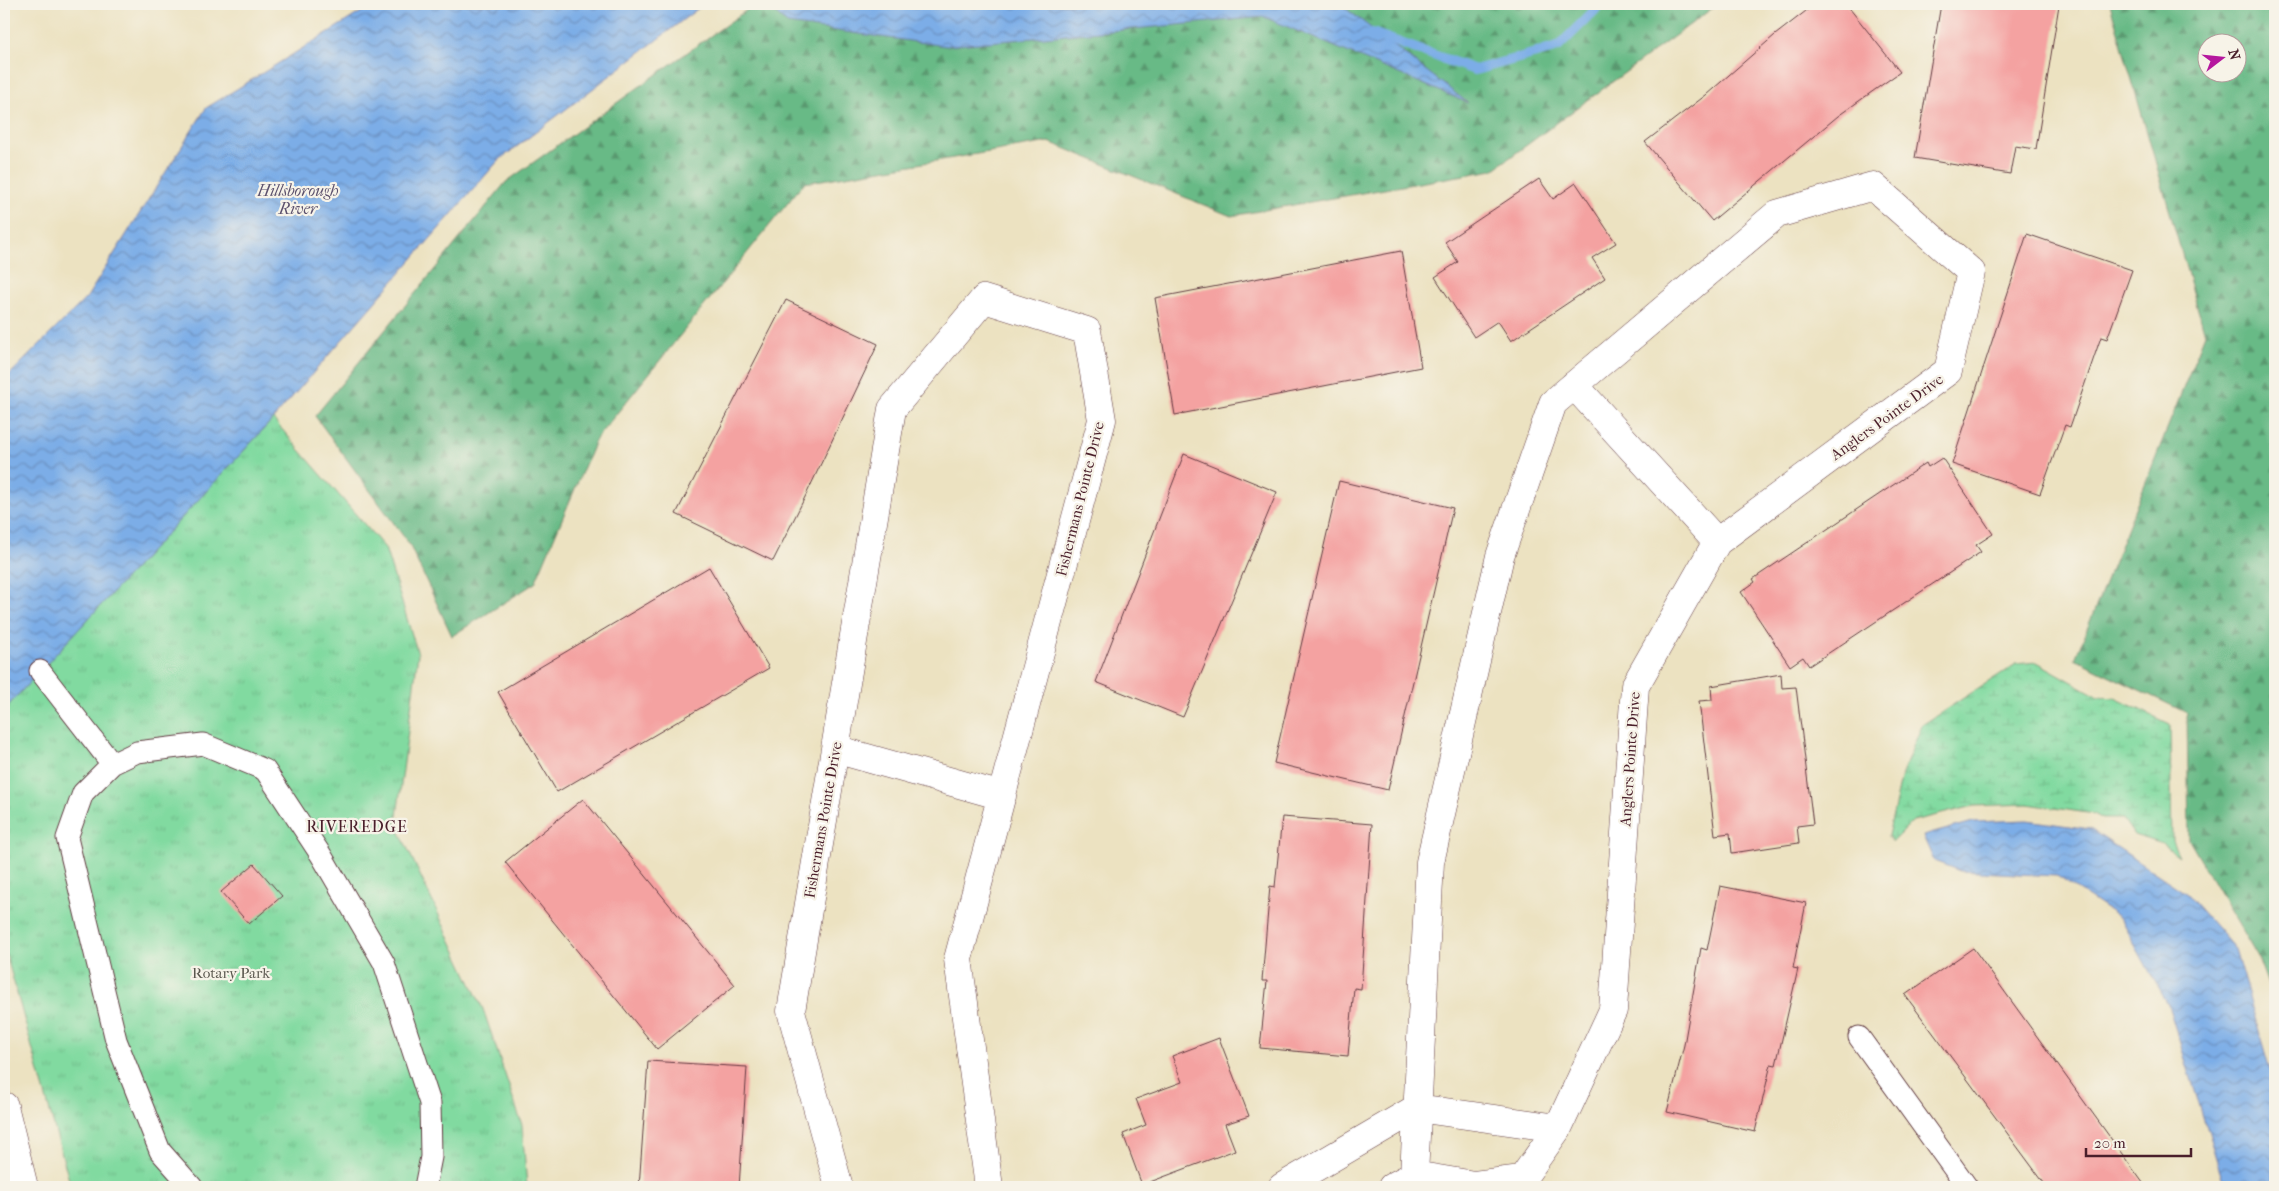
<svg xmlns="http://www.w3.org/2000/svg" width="2279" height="1191" font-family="'IM FELL French Canon',serif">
<defs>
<pattern id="forest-firs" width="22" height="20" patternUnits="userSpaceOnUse" patternTransform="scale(1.25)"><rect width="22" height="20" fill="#68ba86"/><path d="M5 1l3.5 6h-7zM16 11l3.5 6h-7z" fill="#58976e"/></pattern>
<pattern id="wetland-marsh" width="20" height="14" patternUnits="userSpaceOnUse" patternTransform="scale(1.25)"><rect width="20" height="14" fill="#81daa0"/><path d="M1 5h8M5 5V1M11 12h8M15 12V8" fill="none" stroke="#71bb8a"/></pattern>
<pattern id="park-tufts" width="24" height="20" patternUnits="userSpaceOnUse" patternTransform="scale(1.25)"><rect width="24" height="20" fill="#81daa0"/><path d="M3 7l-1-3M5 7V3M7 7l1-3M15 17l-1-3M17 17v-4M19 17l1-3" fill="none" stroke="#71bb8a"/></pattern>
<pattern id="water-waves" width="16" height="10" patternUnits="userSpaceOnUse" patternTransform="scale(1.25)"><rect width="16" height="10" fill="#7cade7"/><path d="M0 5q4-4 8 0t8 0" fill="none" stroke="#688cbb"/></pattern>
</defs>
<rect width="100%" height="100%" fill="#f7f3e8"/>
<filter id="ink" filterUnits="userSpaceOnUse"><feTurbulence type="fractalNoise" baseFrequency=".02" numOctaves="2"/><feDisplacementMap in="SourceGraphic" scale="10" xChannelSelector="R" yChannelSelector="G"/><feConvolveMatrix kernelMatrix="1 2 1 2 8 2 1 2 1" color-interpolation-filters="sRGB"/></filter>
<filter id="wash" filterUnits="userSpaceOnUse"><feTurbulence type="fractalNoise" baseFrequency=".0096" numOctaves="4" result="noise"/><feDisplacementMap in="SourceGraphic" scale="20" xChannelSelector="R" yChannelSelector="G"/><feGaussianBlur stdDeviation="1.12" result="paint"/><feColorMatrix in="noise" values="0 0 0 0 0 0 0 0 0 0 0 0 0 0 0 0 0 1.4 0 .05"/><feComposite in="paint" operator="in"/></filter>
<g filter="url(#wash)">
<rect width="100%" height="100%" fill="#ece2c1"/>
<path fill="url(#forest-firs)" stroke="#596c58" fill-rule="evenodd" d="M753,4H1718L1493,170L1231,216L1049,142L804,183L596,439L535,583L452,636L409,544L315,416L506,182L748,9Z
M2110,4H2275V1003L2258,958L2189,840L2187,713L2075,659L2205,334ZM2206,42H2236V72H2206Z"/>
<path fill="url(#wetland-marsh)" stroke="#667c66" d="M2037,662L2099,697L2115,698L2170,724L2172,841L2179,856L2163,844L2134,835L2123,819H2103L2094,814L2028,804L1974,806L1913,821L1892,842L1888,836L1902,774L1922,725L2016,664Z"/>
<path fill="url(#park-tufts)" stroke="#667c66" d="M273,419L385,548L418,654L396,824L483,1009L522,1125L527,1187H71L4,947V710Z"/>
<path fill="url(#water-waves)" stroke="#636689" d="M374,4H704L498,161L273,419L4,710V380L87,297L206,108Z
M766,4H1340L1468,103L1264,17L946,46L787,24Z
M2027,820L2090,829L2187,894L2235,949L2275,1087V1187H2225L2168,1005L2120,918L2057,876L1960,871L1934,861L1923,836L1973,822Z"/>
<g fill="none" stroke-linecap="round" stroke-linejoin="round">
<path stroke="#7cade7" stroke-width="10" d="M1372,33L1475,70L1558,47L1601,4"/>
</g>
<g id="blocks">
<path fill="#f4a2a1" d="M1815,4H1846L1900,72L1838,116L1712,221L1645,142L1706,95L1775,35Z
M1941,4L2059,5L2036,149L2015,146L2010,174L1915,158Z
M1539,179L1553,199L1576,183L1616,243L1592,258L1605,278L1511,341L1498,321L1474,337L1435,277L1458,262L1445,242Z
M2027,234L2132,270L2107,339L2101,337L2070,427L2065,425L2040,494L1952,464Z
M1401,251L1421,367L1175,415L1155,298Z
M786,300L878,344L807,493L773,561L676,514Z
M1184,454L1277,492L1183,717L1096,682Z
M1942,458L1993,534L1976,545L1981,552L1809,666L1803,657L1790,666L1741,592L1755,582L1753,579L1926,463L1928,467Z
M1339,481L1453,508L1388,790L1274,763Z
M709,567L769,668L557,792L498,692Z
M1781,674L1782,688L1796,687L1813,824L1797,826L1799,843L1732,853L1730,833L1715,835L1699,701L1712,700L1711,686Z
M583,799L735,985L657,1049L505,862Z
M1282,817L1372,824L1361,989L1354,988L1348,1056L1260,1048L1267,981H1262L1270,886L1275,887Z
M254,864L282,896L249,924L221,892Z
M1720,886L1806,903L1793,968L1798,969L1776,1065L1771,1064L1755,1132L1667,1112L1684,1045L1701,948L1707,950Z
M1973,948L2146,1187H2047L1905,995Z
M1219,1038L1249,1116L1225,1124L1235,1150L1142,1185L1123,1134L1146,1125L1136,1099L1182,1082L1172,1056Z
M648,1061L747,1067L739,1187H639Z"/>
</g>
</g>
<g filter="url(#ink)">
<use href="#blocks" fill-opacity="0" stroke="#623c42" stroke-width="1"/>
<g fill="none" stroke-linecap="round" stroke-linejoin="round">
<g stroke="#623c42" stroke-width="23">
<path id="lane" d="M40,671L112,764
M1859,1037L1967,1187
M192,1187L160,1151L116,1040L67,838L83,793L112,764L137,752L203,744L265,770L321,855L384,963L430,1103L431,1157L425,1187"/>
</g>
<g stroke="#623c42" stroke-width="29">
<path id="street" d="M1574,385L1717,542
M835,749L1002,796
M1417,1108L1558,1128
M839,1187L791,1011L892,409L984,299L1087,331L1102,420L958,959L989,1187
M1282,1187L1417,1108
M1392,1187L1414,1175L1474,1185L1522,1179L1558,1128L1613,1010L1635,686L1717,542L1948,371L1971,272L1873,186L1777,214L1553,403L1500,556L1430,862L1414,1175"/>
</g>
<g stroke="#623c42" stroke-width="29">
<path id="primary" d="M4,1106L24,1187"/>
</g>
<use href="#lane" stroke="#fff" stroke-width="21"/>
<use href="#street" stroke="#fff" stroke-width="28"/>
<use href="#primary" stroke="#fff" stroke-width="28"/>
</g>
</g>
<g text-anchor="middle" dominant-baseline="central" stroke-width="4.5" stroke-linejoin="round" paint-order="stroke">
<g font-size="15" fill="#4a1f2b" stroke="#f7f3e8">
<text transform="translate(1887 417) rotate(-36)">Anglers Pointe Drive</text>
<text transform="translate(1080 499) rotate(-76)">Fishermans Pointe Drive</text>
<text transform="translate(1630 759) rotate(-86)">Anglers Pointe Drive</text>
<text transform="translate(823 820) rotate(-80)">Fishermans Pointe Drive</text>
</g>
<g font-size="15" fill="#5a574e" stroke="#f7f3e8">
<text x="231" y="973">Rotary Park</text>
</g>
<g font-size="16" font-style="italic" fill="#5c516d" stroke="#f7f3e8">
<text x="298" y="190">Hillsborough<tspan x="298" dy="18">River</tspan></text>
</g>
<g font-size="16" letter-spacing="1" fill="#4a1f2b" stroke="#f7f3e8">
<text x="357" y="826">RIVEREDGE</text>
</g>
</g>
<rect width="2279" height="1191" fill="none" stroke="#f7f3e8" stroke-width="20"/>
<g transform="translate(2222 58) rotate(74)"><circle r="24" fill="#f7f3e8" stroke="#b29e9c"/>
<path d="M0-4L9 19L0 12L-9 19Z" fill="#b5179e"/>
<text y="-8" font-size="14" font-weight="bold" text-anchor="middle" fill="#4a1f2b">N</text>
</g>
<path d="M2086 1148v8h105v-8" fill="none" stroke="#4a1f2b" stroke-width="2.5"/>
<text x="2094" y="1148" font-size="15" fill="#4a1f2b" stroke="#f7f3e8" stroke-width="4" paint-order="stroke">20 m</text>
</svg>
